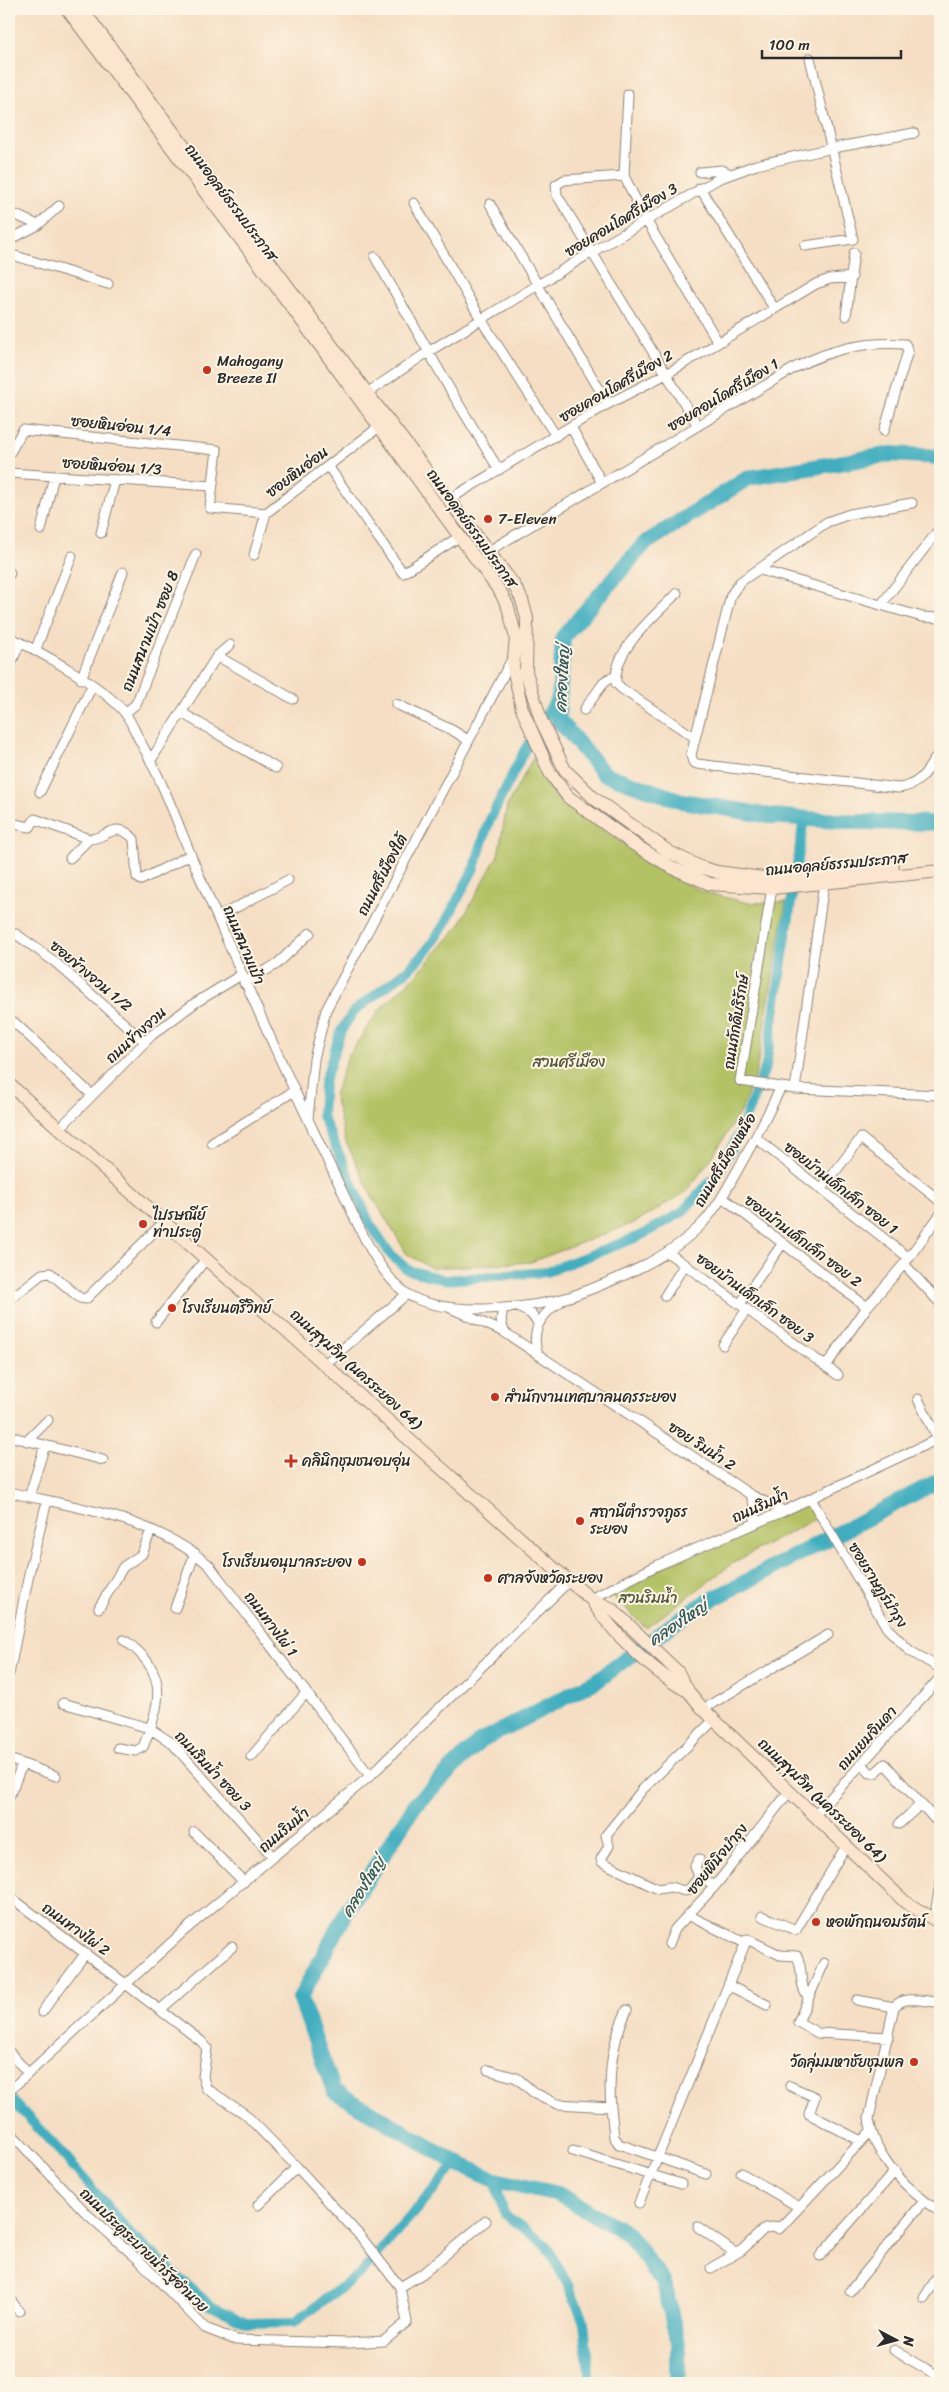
<svg xmlns="http://www.w3.org/2000/svg" width="949" height="2392" font-family="Sriracha,'Playpen Sans Thai',sans-serif">
<rect width="100%" height="100%" fill="#fcf5e5"/>
<filter id="ink" filterUnits="userSpaceOnUse"><feTurbulence type="fractalNoise" baseFrequency=".02" numOctaves="2"/><feDisplacementMap in="SourceGraphic" scale="10" xChannelSelector="R" yChannelSelector="G"/><feConvolveMatrix kernelMatrix="1 2 1 2 8 2 1 2 1" color-interpolation-filters="sRGB"/></filter>
<filter id="wash" filterUnits="userSpaceOnUse"><feTurbulence type="fractalNoise" baseFrequency=".0096" numOctaves="4" result="noise"/><feDisplacementMap in="SourceGraphic" scale="20" xChannelSelector="R" yChannelSelector="G"/><feGaussianBlur stdDeviation="1.12" result="paint"/><feColorMatrix in="noise" values="0 0 0 0 0 0 0 0 0 0 0 0 0 0 0 0 0 1.4 0 .05"/><feComposite in="paint" operator="in"/></filter>
<g filter="url(#wash)">
<rect width="100%" height="100%" fill="#f5dec3"/>
<path fill="#b2c265" stroke="#6e7648" d="M533,758L559,800L610,835L700,891L748,903L786,902L756,1073L742,1109L713,1156L686,1192L636,1222L531,1262L431,1268L407,1254L372,1196L345,1140L334,1095L348,1056L379,1010L417,974L458,927L498,855L507,806Z
M809,1503L817,1518L736,1561L646,1628L610,1593L664,1566Z"/>
<g fill="none" stroke-linecap="round" stroke-linejoin="round">
<path stroke="#41aebf" stroke-width="10" d="M561,689L523,753L489,822L474,868L444,925L427,950L408,970L354,1011L341,1031L324,1083L322,1116L370,1224L391,1255L408,1270L446,1280L546,1272L640,1236L681,1213L717,1175L740,1132L766,1066L804,819
M9,2097L66,2158L134,2238L210,2305L246,2323L294,2322L360,2274L457,2163
M495,2180L504,2214L546,2245L568,2285L584,2322L590,2383"/>
<path stroke="#41aebf" stroke-width="16" d="M940,457L892,454L748,478L644,544L563,637L558,719L604,774L682,801L771,816L850,822L940,823
M678,2383V2344L664,2283L628,2234L558,2194L495,2180L457,2163L334,2091L300,1998L349,1908L415,1805L479,1742L598,1680L692,1610L940,1480"/>
</g>
</g>
<g filter="url(#ink)">
<g fill="none" stroke-linecap="round" stroke-linejoin="round">
<g stroke="#908477" stroke-width="11">
<path id="street" d="M628,94L624,176L646,220L718,342
M700,172L722,170L731,174
M624,176L564,180L556,185L557,195L698,426
M700,188L774,308
M414,203L482,321L556,436
M490,204L608,404
M9,212L38,225
M9,240L38,225L59,206
M805,246L853,239L810,58
M9,254L108,284
M375,257L452,393L499,470
M846,316L854,253
M367,393L428,352L592,252L718,179L756,165L833,148L914,133
M571,427L602,483
M9,454L23,430L217,450L210,508L266,513L383,424
M328,466L403,573L459,537
M9,473L212,486
M448,500L608,404L668,373L816,284L830,279L852,277
M912,503L850,514L827,522L740,582L731,595L691,755L693,762L697,764L898,788C921,786 929,768 940,751
M41,530L54,476
M101,533L115,480
M487,552L796,367C832,349 865,341 905,344L908,351L884,431
M254,555L266,513
M760,570L922,617L940,618
M9,575L10,573
M677,593C655,616 613,649 616,683L622,689L694,737
M881,605L940,528
M9,637C39,651 106,688 125,713C131,721 135,732 140,741C164,783 180,830 199,875C242,976 287,1077 335,1176C354,1213 373,1270 407,1294C444,1318 536,1309 575,1295C619,1279 669,1258 702,1224C716,1209 727,1189 737,1171C753,1143 767,1116 781,1087
M35,651L72,556
M217,656L293,699
M9,669L20,642
M81,679L123,572
M396,704L452,730L468,740
M584,710L605,681L610,678L616,679
M125,713L136,704L196,554
M182,713L276,768
M151,760L217,656L230,645
M40,792L92,686
M9,823L30,827L35,819L89,839C107,839 115,819 134,839L137,877L141,880L190,855
M70,858L89,839
M772,888L740,1081L795,1089L940,1095
M218,917L288,880
M16,934L55,962L145,1042
M244,983L277,964L310,933
M15,1023L92,1095
M795,1089L824,883
M308,1118L314,1059L326,1010L512,659
M60,1128L152,1035L195,1003L241,975
M757,1139L909,1258
M212,1143L294,1091
M821,1190L861,1138L940,1201
M722,1197L867,1307
M667,1252L838,1375
M904,1264L940,1303
M665,1296L685,1264
M9,1300L42,1274L50,1273L80,1298L86,1299L164,1222
M740,1304L783,1243
M518,1307L531,1314L538,1323
M450,1308L504,1332L751,1495L784,1511
M503,1308L501,1320L504,1332
M156,1322L206,1259
M723,1345L747,1309
M538,1355C530,1331 540,1315 560,1302
M325,1364L407,1294
M826,1366L867,1307L904,1264L940,1215
M918,1399L938,1439
M9,1436L103,1460
M27,1441L48,1420
M9,1492C78,1508 153,1517 209,1565L370,1776
M751,1495L755,1509V1524
M29,1497L45,1445
M811,1499L887,1628L910,1651L940,1668
M591,1599L658,1565L784,1511L940,1438
M99,1608L123,1567L142,1554L151,1530
M175,1608L195,1553
M9,1674L30,1569L47,1501
M63,1703L149,1728L172,1743L273,1857
M703,1709L828,1635
M714,1720L643,1789L606,1835L609,1846L601,1859L602,1862L658,1889L670,1887L685,1891L690,1888L699,1877L715,1886
M118,1748L136,1751L143,1747C162,1701 169,1671 124,1640
M251,1757L306,1693
M9,1759L56,1776
M862,1764L870,1773H875L885,1764L940,1825
M9,1797L22,1765
M814,1816L940,1678
M899,1824L920,1805
M194,1832L244,1882
M699,1859L695,1866L699,1877
M9,1896L201,2041L207,2048L203,2077L206,2088L245,2114L297,2167L258,2205
M688,1915L745,1943
M762,1916L796,1930L846,1846
M934,1920L940,1885
M669,1944L675,1929L715,1886L789,1792
M824,1963L798,2022L818,2033L889,2037
M728,1985L767,2005
M857,2000L894,2007
M940,2000L937,2002C923,2001 904,1995 894,2007L869,2118C874,2158 908,2191 940,2212
M161,2009L232,1947
M42,2012L85,1954
M9,2052L28,2073
M488,2070L517,2078L533,2092L557,2104L611,2107L614,2137L619,2144L706,2174
M790,2086L815,2097L809,2114L861,2141
M9,2091L185,1930L370,1776L569,1581
M611,2107C608,2074 612,2041 627,2010
M9,2131L87,2214L141,2262L205,2328L236,2340L348,2343L384,2341L407,2322L400,2287L361,2237L297,2167
M573,2151L681,2184
M741,2173L799,2207
M9,2189L10,2191
M639,2203L747,1939L780,1955L797,1956C804,1970 798,1985 808,1997
M698,2227L735,2253
M779,2229L870,2132
M820,2256L895,2171
M711,2268L742,2250L765,2228L781,2226
M400,2287L422,2274L486,2221
M850,2291L924,2201
M9,2298L19,2311
M924,2298L940,2273
M894,2350L940,2377"/>
</g>
<g stroke="#908477" stroke-width="14">
<path id="secondary" d="M67,9L291,306L501,593L508,607L516,638L513,667L522,709L550,773L568,797L635,845L671,867L710,884L772,888L940,871
M82,9L367,393L514,585L522,600L527,618L526,672L541,720L565,770L595,799L669,852L700,867L717,872L763,878L893,867
M9,1084L557,1571L591,1599L612,1609L677,1671L688,1691L703,1709L905,1902L940,1923
M591,1599C610,1631 655,1674 688,1691"/>
</g>
<use href="#street" stroke="#fff" stroke-width="9"/>
<use href="#secondary" stroke="#fbe5cf" stroke-width="12"/>
</g>
</g>
<g fill="#c8321e" stroke="#fcf5e5" stroke-width="2">
<circle cx="207" cy="370" r="5"/>
<circle cx="488" cy="519" r="5"/>
<circle cx="143" cy="1224" r="5"/>
<circle cx="172" cy="1308" r="5"/>
<circle cx="495" cy="1397" r="5"/>
<path d="M288.5 1453.5h5v5h5v5h-5v5h-5v-5h-5v-5h5z"/>
<circle cx="580" cy="1521" r="5"/>
<circle cx="362" cy="1562" r="5"/>
<circle cx="488" cy="1578" r="5"/>
<circle cx="816" cy="1922" r="5"/>
<circle cx="914" cy="2062" r="5"/>
</g>
<g text-anchor="middle" dominant-baseline="central" stroke-width="4" stroke-linejoin="round" paint-order="stroke">
<g font-size="15" fill="#2b2b2b" stroke="#fcf5e5">
<text transform="translate(231 202) rotate(53)">ถนนอดุลย์ธรรมประภาส</text>
<text transform="translate(621 220) rotate(-31)">ซอยคอนโดศรีเมือง 3</text>
<text transform="translate(616 386) rotate(-30)">ซอยคอนโดศรีเมือง 2</text>
<text transform="translate(723 395) rotate(-31)">ซอยคอนโดศรีเมือง 1</text>
<text transform="translate(121 426) rotate(6)">ซอยหินอ่อน 1/4</text>
<text transform="translate(112 466) rotate(4)">ซอยหินอ่อน 1/3</text>
<text transform="translate(297 472) rotate(-37)">ซอยหินอ่อน</text>
<text transform="translate(472 528) rotate(54)">ถนนอดุลย์ธรรมประภาส</text>
<text transform="translate(150 631) rotate(-68)">ถนนสนามเป้า ซอย 8</text>
<text transform="translate(836 864) rotate(-5)">ถนนอดุลย์ธรรมประภาส</text>
<text transform="translate(382 875) rotate(-62)">ถนนศรีเมืองใต้</text>
<text transform="translate(244 945) rotate(67)">ถนนสนามเป้า</text>
<text transform="translate(91 976) rotate(40)">ซอยข้างจวน 1/2</text>
<text transform="translate(736 1022) rotate(-81)">ถนนภักดีบริรักษ์</text>
<text transform="translate(136 1035) rotate(-42)">ถนนข้างจวน</text>
<text transform="translate(725 1160) rotate(-59)">ถนนศรีเมืองเหนือ</text>
<text transform="translate(841 1188) rotate(38)">ซอยบ้านเด็กเล็ก ซอย 1</text>
<text transform="translate(803 1241) rotate(37)">ซอยบ้านเด็กเล็ก ซอย 2</text>
<text transform="translate(755 1298) rotate(36)">ซอยบ้านเด็กเล็ก ซอย 3</text>
<text transform="translate(356 1369) rotate(42)">ถนนสุขุมวิท (นครระยอง 64)</text>
<text transform="translate(702 1446) rotate(33)">ซอย ริมน้ำ 2</text>
<text transform="translate(760 1506) rotate(-24)">ถนนริมน้ำ</text>
<text transform="translate(878 1585) rotate(58)">ซอยราษฎร์บำรุง</text>
<text transform="translate(271 1624) rotate(53)">ถนนทางไผ่ 1</text>
<text transform="translate(867 1738) rotate(-48)">ถนนยมจินดา</text>
<text transform="translate(213 1771) rotate(47)">ถนนริมน้ำ ซอย 3</text>
<text transform="translate(822 1800) rotate(44)">ถนนสุขุมวิท (นครระยอง 64)</text>
<text transform="translate(284 1830) rotate(-40)">ถนนริมน้ำ</text>
<text transform="translate(717 1859) rotate(-51)">ซอยพินิจบำรุง</text>
<text transform="translate(76 1929) rotate(36)">ถนนทางไผ่ 2</text>
<text transform="translate(144 2250) rotate(44)">ถนนประตูระบายน้ำรัฐอำนวย</text>
</g>
<g font-size="15" fill="#2b2b2b" stroke="#fcf5e5" text-anchor="start">
<text x="217" y="361">Mahogany<tspan x="217" dy="17">Breeze II</tspan></text>
<text x="498" y="519">7-Eleven</text>
<text x="153" y="1215">ไปรษณีย์<tspan x="153" dy="17">ท่าประดู่</tspan></text>
<text x="182" y="1308">โรงเรียนตรีวิทย์</text>
<text x="505" y="1397">สำนักงานเทศบาลนครระยอง</text>
<text x="302" y="1461">คลินิกชุมชนอบอุ่น</text>
<text x="590" y="1512">สถานีตำรวจภูธร<tspan x="590" dy="17">ระยอง</tspan></text>
<text x="352" y="1562" text-anchor="end">โรงเรียนอนุบาลระยอง</text>
<text x="498" y="1578">ศาลจังหวัดระยอง</text>
<text x="826" y="1922">หอพักถนอมรัตน์</text>
<text x="904" y="2062" text-anchor="end">วัดลุ่มมหาชัยชุมพล</text>
</g>
<g font-size="15" fill="#54583c" stroke="#fcf5e5">
<text x="569" y="1062">สวนศรีเมือง</text>
<text x="648" y="1598">สวนริมน้ำ</text>
</g>
<g font-size="16" font-style="italic" fill="#33595f" stroke="#fcf5e5">
<text transform="translate(562 679) rotate(-87)">คลองใหญ่</text>
<text transform="translate(678 1623) rotate(-34)">คลองใหญ่</text>
<text transform="translate(363 1887) rotate(-58)">คลองใหญ่</text>
</g>
</g>
<rect width="949" height="2392" fill="none" stroke="#fcf5e5" stroke-width="30"/>
<g transform="translate(896 2340) rotate(96)" stroke="#fcf5e5" stroke-width="4" paint-order="stroke">
<path d="M0-4L9 19L0 12L-9 19Z" fill="#2b2b2b"/>
<text y="-8" font-size="14" font-weight="bold" text-anchor="middle" fill="#2b2b2b">N</text>
</g>
<path d="M762 50v8h139v-8" fill="none" stroke="#2b2b2b" stroke-width="2.5"/>
<text x="769" y="50" font-size="15" fill="#2b2b2b" stroke="#fcf5e5" stroke-width="4" paint-order="stroke">100 m</text>
</svg>
